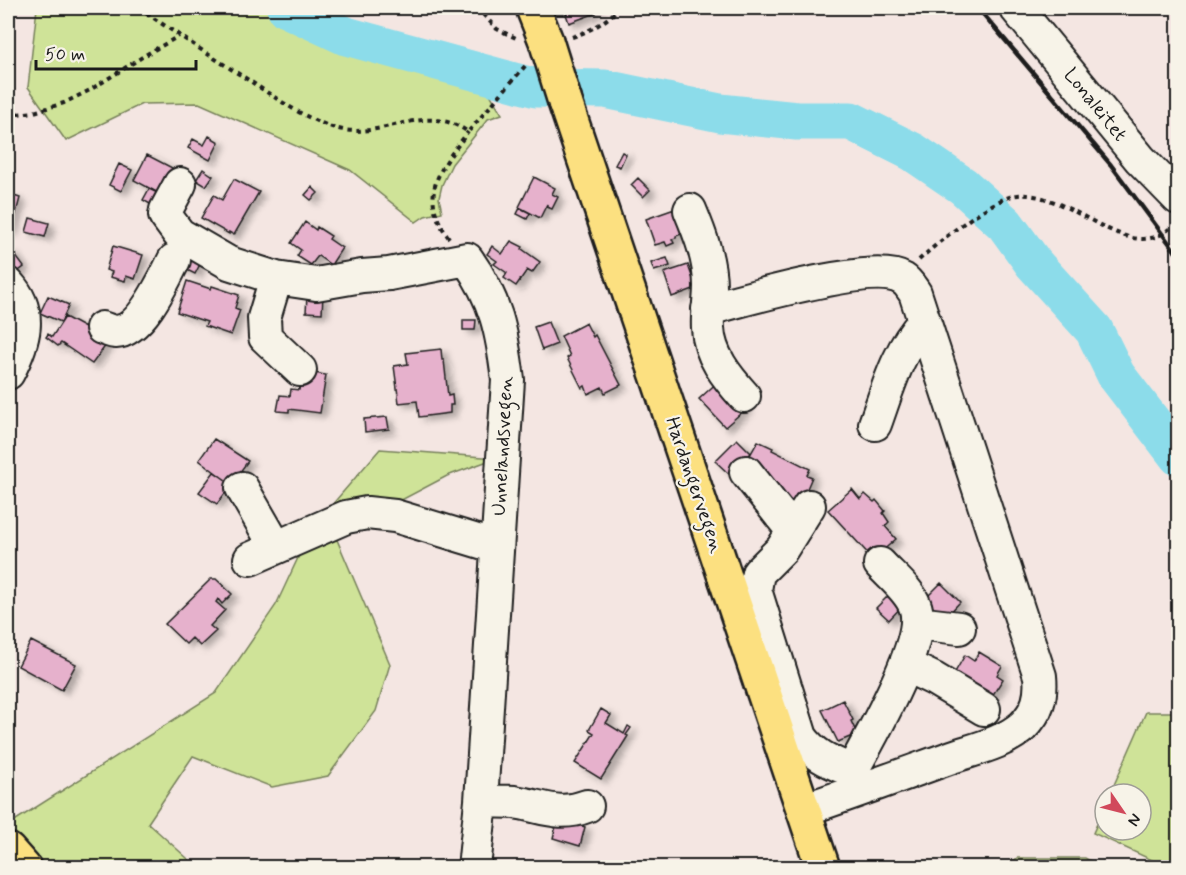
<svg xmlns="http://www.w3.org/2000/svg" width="1186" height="875" font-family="Mynerve,sans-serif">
<defs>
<filter id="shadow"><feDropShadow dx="6" dy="4" stdDeviation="3" flood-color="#0004"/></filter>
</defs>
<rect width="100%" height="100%" fill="#f4e6e2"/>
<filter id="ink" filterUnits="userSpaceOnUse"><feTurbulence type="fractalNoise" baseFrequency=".0167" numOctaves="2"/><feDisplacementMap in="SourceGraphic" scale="12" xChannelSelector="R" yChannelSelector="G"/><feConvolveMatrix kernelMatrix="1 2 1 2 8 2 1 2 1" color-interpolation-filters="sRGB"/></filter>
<g filter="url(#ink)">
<path fill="#cfe398" stroke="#76805a" stroke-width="1.5" d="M37,8H323L480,77L502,114L488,119L452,164L442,185L439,198L442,212L425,216L416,222L350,170L199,103L142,104L66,141L28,87Z
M380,449L496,458L447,476L335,535L390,664L376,711L328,776L272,787L193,756L148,823L197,867L8,868V825L216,693L276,605L312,528Z
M1146,712H1178V867H1167L1093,833L1105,806V830H1141V794H1110Z
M1017,858H1085L1101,867H1007Z"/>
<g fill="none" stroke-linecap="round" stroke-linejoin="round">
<path stroke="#8cdcea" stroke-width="39" d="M286,8L346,36L536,88L605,89L720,113L797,121H851L913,152L963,186L1005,224L1034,264L1094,330L1116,375L1178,456"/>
</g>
<path fill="#e6b1cc" stroke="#1c1c1c" stroke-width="1.5" filter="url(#shadow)" d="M564,8H598L594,9L596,13L569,23Z
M209,136L219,142L210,160L188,148L193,139L204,145Z
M622,152L626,154L620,167L615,165Z
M147,155L178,171L164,196L134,180Z
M119,164L132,170L121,191L109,185Z
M203,169L213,176L206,186L196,180Z
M534,177L555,188L552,194L558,197L552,209L547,207V204L540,218L519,207Z
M638,178L650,190L643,197L631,185Z
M234,179L259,192L234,235L229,232V234L201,218L214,195L222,200Z
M312,187L318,193L311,200L305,195Z
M149,189L164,196L157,208L143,200Z
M8,194L20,198L11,232L8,231Z
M686,205L694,229L676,236V238L672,239L674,243L667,246L665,242L655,245L646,219Z
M520,208L530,213L527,219L517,214Z
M30,218L49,223L45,237L26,232Z
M305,222L316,230L317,227L331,236L329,239L342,248L331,265L318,256L311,265L297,256L301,250L291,243Z
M511,241L523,247L522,249L540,262L532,273L527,270L516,286L504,278L507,273L494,264L497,261L487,254L492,246L502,254Z
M113,246L143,255L135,279L126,276L125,281L110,277L112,272L106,270Z
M8,250L10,253L12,251L24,267L9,278L8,275Z
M184,255L200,264L195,274L179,266Z
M667,258L670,266L654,271L651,263Z
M688,265L696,288L672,297L664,273Z
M187,281L211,289L212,286L239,295L235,308L240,310L231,335L205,326L207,322L177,312Z
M48,296L69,305L61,322L40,313Z
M307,296H323L322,313L306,312Z
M65,317L109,341L92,364L61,343L58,346L46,337L48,334L52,337Z
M463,320H476L475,330H463Z
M548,322L557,344L542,350L534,327Z
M586,323L593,337L595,335L621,385L605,393L602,387L588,394L585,386L582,388L567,358L570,356L561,336Z
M441,349L442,360H444L448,396L452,395L453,405H450V413L419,417L417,401L399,403L394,366L408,364L406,353Z
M302,371L326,375L320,413L289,409V412L277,411L280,395L290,396L291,389L299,390Z
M722,378L747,408L725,427L699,399Z
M387,417L389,429L365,432L364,419Z
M214,439L248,461L231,484L199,460Z
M737,439L751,453L729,474L715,461Z
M758,441L773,448L772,450L810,469L807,475L812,477L800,505L788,499L787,502L749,457Z
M214,472L232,484L217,504L199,492Z
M852,489L860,499L865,494L874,502L876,500L885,511L883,513L889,522L885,526L896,539L873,559L828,510Z
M211,579H216L232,594L222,604L218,599L216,602L225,610L210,626L216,631L200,646L192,638L186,644L165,624Z
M941,583L960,602L944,619L925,599Z
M893,591L905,603L889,620L876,608Z
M31,641L76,664L62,690L18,666Z
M979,652L1002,666L997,675L1003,679L987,704L950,681L965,655L974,661Z
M843,700L853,720L851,721L857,734L838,742L822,710Z
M601,709L611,715L606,723L624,734L628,726L631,728L626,735L628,736L601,779L575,763L594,733L589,730Z
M558,818L585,827L580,846L553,838Z"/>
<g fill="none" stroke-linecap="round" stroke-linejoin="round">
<g stroke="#1c1c1c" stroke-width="36">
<path id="minor" d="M1016,8L1140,159L1178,198
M180,184L166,210L165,215L179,234L229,263L276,278L316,284L362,276L389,274L467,259C496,300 502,331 508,380L481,801L474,868
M690,210C700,234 710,260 710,286C710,300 707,314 708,328C709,355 727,377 744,396
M276,278L264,318L265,337L300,370
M8,284C34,312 24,342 8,373
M708,309C743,300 875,261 903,279C908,282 912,289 915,293L1040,676C1042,696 1038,711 1023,726C1004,743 975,749 952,757C902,775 853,793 803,810
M102,328C106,329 111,332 116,332C141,331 164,280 174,260
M875,424C888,388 898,350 924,322
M746,472L793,531
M242,488L276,547
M809,506L782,549L758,573L755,590L801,737C814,756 831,762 852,771
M250,559L346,517L367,513L395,516L497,547
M917,623L959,628
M905,665L934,679L984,709
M856,790L852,771C869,739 928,640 915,606C909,590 892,577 880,564
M481,801C492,802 504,801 514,802C542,806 559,817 587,806"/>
</g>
<g stroke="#1c1c1c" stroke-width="38">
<path id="major" d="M533,8L546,41
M565,102L823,868
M8,850L24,868"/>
</g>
<path stroke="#1c1c1c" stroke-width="4" stroke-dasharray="4.5 4.5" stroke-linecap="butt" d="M139,8C175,33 212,57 250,81C276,98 305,119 335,128C381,142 424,100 468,132L526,65
M477,8L497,29L518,39
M572,37C590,31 606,22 619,8
M8,115L34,112L64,103L90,90L147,54L179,36
M449,238C417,194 440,169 468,132
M919,260C938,242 993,197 1018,195C1063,191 1114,247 1151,238C1161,236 1168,230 1175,224"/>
<use href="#minor" stroke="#f7f3e8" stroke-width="32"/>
<use href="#major" stroke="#fce080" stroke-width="33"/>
<path stroke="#1c1c1c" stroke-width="4.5" d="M978,8L1111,165L1178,255"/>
<g stroke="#1c1c1c" stroke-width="38" stroke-linecap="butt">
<path id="major-bridge" d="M546,41L565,102"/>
</g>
<use href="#major-bridge" stroke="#fce080" stroke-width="33"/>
</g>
</g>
<g text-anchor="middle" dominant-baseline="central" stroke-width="4.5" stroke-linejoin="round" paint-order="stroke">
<g font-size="20" fill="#1c1c1c" stroke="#f7f3e8">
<text transform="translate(1095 105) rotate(51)">Lonaleitet</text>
<text transform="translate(503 446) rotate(-87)">Unnelandsvegen</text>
<text transform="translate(694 485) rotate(71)">Hardangervegen</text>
</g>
</g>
<rect width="1186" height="875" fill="none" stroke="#f7f3e8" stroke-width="30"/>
<rect x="15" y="15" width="1156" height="845" fill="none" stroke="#1c1c1c" stroke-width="2" filter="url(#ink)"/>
<g transform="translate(1123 812) rotate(125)"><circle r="28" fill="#f7f3e8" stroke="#9f9d96" stroke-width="1.5"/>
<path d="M0-4.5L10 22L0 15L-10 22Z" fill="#d1495b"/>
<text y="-9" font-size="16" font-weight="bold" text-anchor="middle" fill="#1c1c1c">N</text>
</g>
<path d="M36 60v9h160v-9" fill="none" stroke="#1c1c1c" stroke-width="3"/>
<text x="45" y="60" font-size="18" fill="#1c1c1c" stroke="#f7f3e8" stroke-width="4.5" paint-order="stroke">50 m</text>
</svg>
